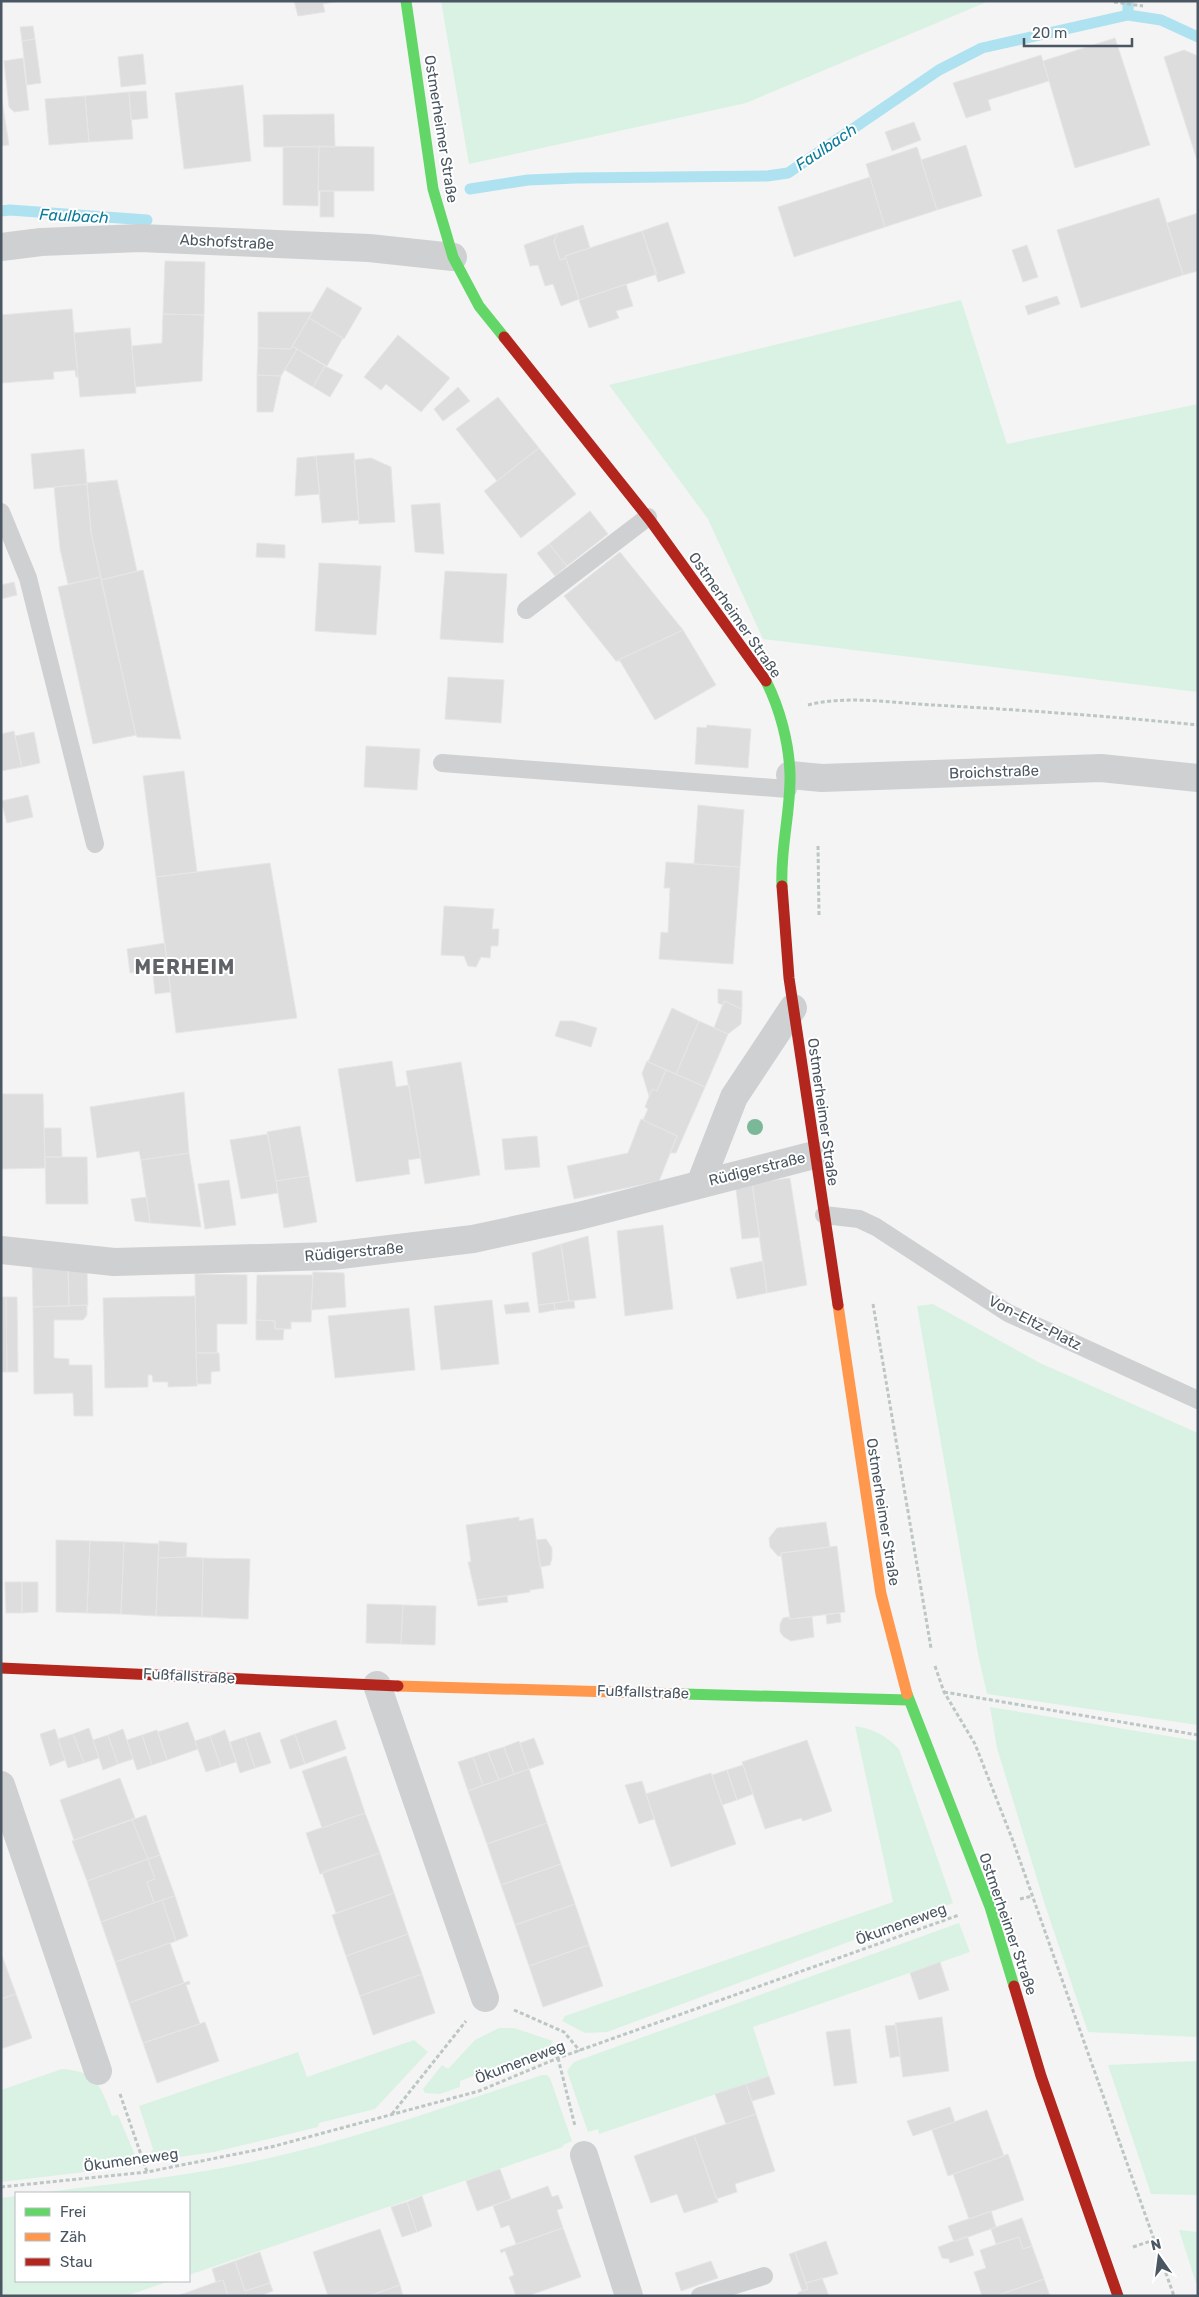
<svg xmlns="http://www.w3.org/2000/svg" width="1199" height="2297" font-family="Rubik,sans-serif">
<rect width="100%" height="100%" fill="#f4f4f4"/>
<path fill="#d9f2e3" d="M441,1H989L746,103L469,164Z
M961,300L1007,444L1198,404V692L763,639L708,519L609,385Z
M933,1304L1040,1363L1198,1433V1725L987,1694L978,1654L917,1306Z
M990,1707L1198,1741V2037L1088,2032L1045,1905L997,1748Z
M855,1726C874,1729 885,1735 899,1749L953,1903L607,2032L585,2033L562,2021L565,2016L893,1902Z
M959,1923L970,1952L753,2027L769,2076L599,2134L598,2129L588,2132L567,2071L574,2062Z
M499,2028H514L553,2041C543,2061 530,2062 511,2069L505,2064L460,2081V2087L440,2094L425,2093L423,2089L442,2065L448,2069L475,2040Z
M414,2040L428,2052L375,2109L319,2123L318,2127L214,2152L159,2160L150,2153L153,2149L139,2106L298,2052L307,2077Z
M1198,2061V2195L1151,2194L1108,2065Z
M62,2069C97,2071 101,2087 112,2116L118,2115L135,2155L134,2162L127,2167L1,2182V2090Z
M542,2075H547L550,2078L572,2141L563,2145V2147L189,2275V2193H38C95,2186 154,2180 211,2170C324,2150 433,2111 542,2075Z
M16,2196V2281H170L126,2296H1V2198Z
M1179,2230L1198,2232V2289Z"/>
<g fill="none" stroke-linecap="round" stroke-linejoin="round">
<path stroke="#aee2f0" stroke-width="11" d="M1128,15V1
M470,189L528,180L576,178L767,176L788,173L939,70L982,48L1128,15L1161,20L1198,37
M1,211L10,210L147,220"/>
</g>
<path fill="#ddddde" stroke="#e5e6e7" d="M294,1H340L323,4L325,12L298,16Z
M33,26L35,39L22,41L20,27Z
M1115,38L1150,145L1075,168L1043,61Z
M35,39L41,83L27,85L22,41Z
M1184,50L1198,56V163L1164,57Z
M143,54L146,84L121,87L118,57Z
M1041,55L1049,81L988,100L991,110L966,118L953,83Z
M23,58L29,110L14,112L9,107L4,61Z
M243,85L251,161L184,169L175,93Z
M146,91L148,118L131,120L129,92Z
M129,92L133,139L89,142L85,96Z
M1,94L9,145L1,146Z
M85,96L89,142L49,145L45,99Z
M334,114L335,147H264L263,115Z
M914,122L921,140L892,151L885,132Z
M966,145L982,196L937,210L921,160Z
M319,146L318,206L283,205V147Z
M319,146L374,147V191H318Z
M917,147L937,210L885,227L866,164Z
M870,177L885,227L794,257L778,207Z
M320,191H334V217H320Z
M1159,198L1183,275L1081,308L1057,230Z
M1198,213V271L1183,275L1167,223Z
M668,222L685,273L658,282L642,231Z
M583,225L590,248L565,256L566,258L560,260L554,241L558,233Z
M642,231L657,274L579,300L565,256Z
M558,233L554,241L560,260L566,258L579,299L561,306L553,284L545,286L538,265L530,266L524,245Z
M1027,245L1038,277L1023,282L1012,250Z
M165,261L205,262L204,315L163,314Z
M626,284L633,306L616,311L619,318L589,328L579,300Z
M327,287L362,308L344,339L309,318Z
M1057,296L1060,304L1028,315L1025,306Z
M72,309L78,377H76L75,370L53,372L54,379L1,383V315Z
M258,312H312L291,349L258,348Z
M163,314L204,315L202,381L135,387L132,346L162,343Z
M309,318L343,338L327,366L292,346Z
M130,328L136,393L80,397L74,333Z
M398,335L450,378L421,412L386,384L381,390L364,377Z
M292,346L297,349L281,376L257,375L258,348L291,349Z
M297,349L325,366L313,387L285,370Z
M325,366L343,375L330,397L313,387Z
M257,375L281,376L273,412H257Z
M458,387L470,401L443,421L434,409Z
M498,397L539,448L497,481L456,429Z
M539,448L576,494L521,538L484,491Z
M84,449L87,484L34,489L31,454Z
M354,453L359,520L322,523L316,456Z
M316,456L320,494L295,496L297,458Z
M371,458L391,467L395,522L359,524L354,460Z
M117,480L137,571L101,580L91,532L87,483Z
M87,484L91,532L101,577L68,584L60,549L54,487Z
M440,503L444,554L415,552L411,505Z
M590,511L608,534L567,566L549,544Z
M257,543L285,545V558L256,557Z
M549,544L567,566L555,576L537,553Z
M620,552L683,630L616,661L564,596Z
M319,563L381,566L376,635L315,631Z
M143,570L181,739L137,737L136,735L101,580Z
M445,571L507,574L503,643L440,639Z
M101,577L136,735L93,744L58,587Z
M14,582L17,595L1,599V585Z
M683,630L716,685L655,720L620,661H616Z
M448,677L504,680L501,723L445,719Z
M707,725L751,729L748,768L695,764L697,727L706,728Z
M14,731L22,767L1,771V734Z
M34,732L40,763L22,767L15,736Z
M366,746L420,749L417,790L364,787Z
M184,771L197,872L156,877L143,776Z
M28,795L33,817L7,823L1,801Z
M698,805L744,810L740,867L694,864Z
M666,862L740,867L733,964L659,959L661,932L668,933L670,888H664Z
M270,863L297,1018L176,1033L156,877Z
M444,906L494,909L492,929H499L498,946H491L490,958L481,957L476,967L468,966L464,956L441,955Z
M165,943L168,970L130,973L127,949Z
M168,972L171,992L155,994L153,974Z
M718,989L742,991V1009L724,1001L723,1005L718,1003Z
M724,1001L742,1009L741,1024L728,1034L714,1028Z
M672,1008L699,1021L676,1074L648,1062Z
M560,1021H573L597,1028L591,1047L555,1036Z
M699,1021L728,1034L705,1087L676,1074Z
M392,1061L396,1087L409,1085L421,1158L408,1160L410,1174L356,1182L338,1069Z
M647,1061L666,1070L657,1091L652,1089L649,1096L642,1073Z
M461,1062L480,1175L425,1184L406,1071Z
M666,1070L705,1087L676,1153H670L677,1136L643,1120L648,1109L645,1107L652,1089L657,1091Z
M184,1092L189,1153L141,1160L139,1151L97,1158L90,1107Z
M1,1094H43L45,1168L1,1169Z
M641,1119L677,1136L659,1181L574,1199L567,1166L628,1153Z
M300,1126L309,1176L276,1181L267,1132Z
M44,1128H61L62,1157H45Z
M268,1134L278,1193L241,1199L230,1140Z
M537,1136L540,1167L505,1170L502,1139Z
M189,1153L201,1227L150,1223L141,1160Z
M45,1157H87L88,1204H46Z
M309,1176L317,1222L284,1228L276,1181Z
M790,1178L807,1285L767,1293L752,1183Z
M229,1180L236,1225L205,1229L198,1184Z
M752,1183L760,1237L742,1239L736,1189Z
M147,1197L150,1223L135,1221L131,1199Z
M663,1225L673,1309L625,1316L617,1231Z
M588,1236L596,1298L569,1301L561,1244Z
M561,1244L569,1301L538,1305L532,1253Z
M763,1261L767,1293L737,1299L730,1268Z
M68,1263L69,1306L33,1307L32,1264Z
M68,1268H87L88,1305L69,1306Z
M313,1272L344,1273L346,1307L311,1310Z
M195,1274L247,1275V1324H217V1353H196Z
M257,1275H313L311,1322H291V1329H275V1321L256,1320Z
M195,1296L197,1386L168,1387V1382H153L152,1375H148V1387L105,1388L103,1298Z
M1,1297H6L7,1372H1Z
M6,1297H17L18,1372H7Z
M492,1300L499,1364L441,1370L434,1306Z
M569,1301H574L575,1308L555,1310L554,1303Z
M528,1302L530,1312L506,1314L504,1305Z
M554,1303L555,1310L539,1313L538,1305Z
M87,1305V1315L83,1320H54V1358L69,1359V1365H92L93,1416H74L73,1393L34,1394L33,1307Z
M409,1308L415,1370L335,1378L328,1316Z
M256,1320L275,1321V1329H284L283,1340H256Z
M196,1353H219L220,1371L211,1372V1384H197Z
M519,1517V1521L533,1518L544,1588L530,1590V1592L477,1600L468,1562H471L466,1525Z
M826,1522L830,1547L781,1553V1556H778L770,1547L769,1538L777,1528Z
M546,1539L552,1548V1558L550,1565L540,1567L536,1540Z
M56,1540L90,1541L87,1613L56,1612Z
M90,1541L124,1542L121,1614L87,1613Z
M159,1541L187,1543L186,1557L158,1558Z
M124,1542L159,1544L156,1616L121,1614Z
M837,1546L845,1612L790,1619L781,1553Z
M186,1557L203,1558L202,1617L156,1616L158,1558Z
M203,1558L250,1559L248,1619L202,1617Z
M5,1582H22V1613H6Z
M22,1582H38V1612L22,1613Z
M507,1596L508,1602L478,1606L477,1600Z
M367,1604L403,1605L401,1644L366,1643Z
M403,1605L436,1606L435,1645L401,1644Z
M840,1613L841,1622L827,1624L826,1615Z
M789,1617L790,1619L812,1617L814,1637L791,1641L784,1637L780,1632V1624L783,1618Z
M336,1720L346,1749L305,1764L295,1734Z
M188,1722L198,1749L167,1760L158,1732Z
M89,1728L99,1758L84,1763L73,1734Z
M55,1729L65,1760L50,1766L40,1734Z
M123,1729L133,1759L118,1764L108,1735Z
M157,1730L167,1760L152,1765L142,1735Z
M225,1730L236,1762L221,1767L210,1736Z
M260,1732L271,1763L255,1768L245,1737Z
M73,1734L84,1763L68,1768L58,1739Z
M295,1734L305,1764L290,1769L280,1740Z
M108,1735L118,1764L103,1770L93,1740Z
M142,1735L152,1765L137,1770L127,1740Z
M210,1736L221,1767L206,1772L195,1741Z
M245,1737L255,1768L240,1773L230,1742Z
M534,1738L544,1764L529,1769L520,1743Z
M807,1740L832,1811L803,1821L801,1818L765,1829L742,1762Z
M519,1741L529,1769L514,1774L504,1747Z
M504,1747L514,1774L499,1780L488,1752Z
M488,1752L499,1780L483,1785L473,1757Z
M346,1756L365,1813L322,1828L302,1771Z
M473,1757L483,1785L468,1791L458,1762Z
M743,1765L753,1794L737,1800L727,1770Z
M529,1769L547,1823L487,1844L468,1791Z
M727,1770L737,1800L722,1805L712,1775Z
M711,1773L736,1844L671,1867L646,1794Z
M120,1778L135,1818L74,1840L60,1800Z
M642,1781L654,1819L639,1824L625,1785Z
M365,1813L380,1853L320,1874L306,1833Z
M146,1815L160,1855L148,1859L132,1820Z
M132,1820L148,1859L87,1881L72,1841Z
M547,1823L561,1864L501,1885L487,1844Z
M380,1853L394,1893L336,1913L322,1872Z
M160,1855L175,1896L154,1903L147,1882L155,1879L148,1859Z
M148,1859L155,1879L147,1882L154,1903L101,1922L87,1881Z
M561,1864L575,1904L515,1925L501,1885Z
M394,1893L408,1934L346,1956L332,1915Z
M175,1896L188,1936L176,1941L162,1900Z
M162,1900L176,1941L115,1962L101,1922Z
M575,1904L589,1945L529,1966L515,1925Z
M408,1934L422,1974L360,1996L346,1956Z
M170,1943L184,1983L129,2003L115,1962Z
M589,1945L603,1986L543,2007L529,1966Z
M1,1953L16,1994L1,1999Z
M940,1962L949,1990L919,2000L910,1973Z
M422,1974L435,2013L373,2035L360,1996Z
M189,1981L190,1984L186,1985L200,2024L143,2043L129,2003Z
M16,1994L32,2038L1,2049V1999Z
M942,2017L949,2071L903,2077L895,2023Z
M205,2022L219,2061L157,2083L143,2043Z
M896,2025L900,2056L890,2058L885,2026Z
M850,2029L857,2083L834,2086L826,2032Z
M769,2076L775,2094L752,2101L746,2084Z
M746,2084L756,2114L726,2124L715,2094Z
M950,2107L955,2122L913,2136L907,2121Z
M987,2110L1004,2156L948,2176L932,2130Z
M756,2114L775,2171L735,2184L737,2192L716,2199L694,2135Z
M694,2135L718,2202L684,2213L677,2194L651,2203L634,2156Z
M1008,2154L1024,2200L969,2219L953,2174Z
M500,2169L511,2199L477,2211L466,2181Z
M548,2186L552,2197L558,2195L563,2208L557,2210L563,2228L516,2244L509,2225L501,2228L493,2206Z
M422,2196L432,2226L417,2232L407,2202Z
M407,2202L417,2232L402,2237L391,2207Z
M991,2211L996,2227L954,2242L948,2226Z
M1022,2218L1032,2246L1023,2249L1019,2237L996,2244L991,2229Z
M563,2228L581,2277L528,2296H516L509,2277L514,2275L505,2251L501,2253L500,2250Z
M380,2229L400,2285L369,2296H328L313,2252Z
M967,2236L974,2255L950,2263L949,2259L942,2258L938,2247Z
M1019,2237L1023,2249L1032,2246L1044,2279L996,2296H982L974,2272L986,2268L980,2250Z
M826,2241L838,2274L806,2283L795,2252Z
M260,2252L270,2283L245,2291L235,2261Z
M795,2252L808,2289L802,2291L789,2254Z
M235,2261L245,2291L270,2283L273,2291L260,2296H228L223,2280L216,2282L212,2269Z
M711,2261L718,2278L681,2291L675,2273Z
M822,2278L829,2296H796L799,2292L808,2289L806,2283Z
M1044,2279L1050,2296H996Z
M223,2280L228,2296H177L216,2282Z
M400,2285L403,2296H369Z"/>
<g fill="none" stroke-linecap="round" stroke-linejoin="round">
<path stroke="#bcc7c4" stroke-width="3" stroke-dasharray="4 2.5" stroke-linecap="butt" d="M1114,2L1143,6
M808,705C847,695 893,703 933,705C1022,710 1109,716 1198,725
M818,846L819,915
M873,1304L931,1648
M935,1666L944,1692L975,1744L1013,1841L1174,2296
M944,1692L1198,1735
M1020,1899L1032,1896
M514,2010L564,2032L580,2051
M558,2058L575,2126
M120,2094L147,2172
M392,2114L466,2021
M1,2187L147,2172L271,2147L479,2091L558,2058L959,1915
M1133,2247L1154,2240"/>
<path stroke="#ced0d2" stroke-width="18" d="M1,512L28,578L95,844
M526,610L648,517
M442,763L788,789
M824,1215L859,1219L876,1227L1008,1313L1198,1400
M700,2296L764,2276"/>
<path stroke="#ced0d2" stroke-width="28" d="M1,247L41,242L140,238L369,248L453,257
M790,775L822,778L1101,768L1198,778
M700,1184L734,1097L793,1008
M1,1250L114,1262L332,1256L473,1239L579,1216L814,1155
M377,1685L485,1998
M1,1785L98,2071
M584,2155L629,2296"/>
<path stroke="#63d668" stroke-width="11" d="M406,1L433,189L453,257L479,306L504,337
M766,681C780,709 789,743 790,774C791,811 780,848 782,886
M684,1694L908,1700
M907,1694L990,1907L1014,1986"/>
<path stroke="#ff974d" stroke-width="11" d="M838,1305L881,1594L907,1694
M398,1686L684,1694"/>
<path stroke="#b3261e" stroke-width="11" d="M504,337L650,520L766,681
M782,886L789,978L838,1305
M1,1668L398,1686
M1014,1986L1041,2076L1118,2296"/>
</g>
<circle fill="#7ab899" cx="755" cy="1127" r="8"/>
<g text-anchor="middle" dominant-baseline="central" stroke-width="4" stroke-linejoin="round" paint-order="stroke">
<g font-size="15" fill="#4a5661" stroke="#fff">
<text transform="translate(441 129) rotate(81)">Ostmerheimer Straße</text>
<text transform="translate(227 242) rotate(3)">Abshofstraße</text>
<text transform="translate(735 615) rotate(55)">Ostmerheimer Straße</text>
<text transform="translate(994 772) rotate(-2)">Broichstraße</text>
<text transform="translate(823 1112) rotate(82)">Ostmerheimer Straße</text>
<text transform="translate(757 1169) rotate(-14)">Rüdigerstraße</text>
<text transform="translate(354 1252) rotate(-5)">Rüdigerstraße</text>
<text transform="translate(1035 1323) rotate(27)">Von-Eltz-Platz</text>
<text transform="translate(883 1512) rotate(81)">Ostmerheimer Straße</text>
<text transform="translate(189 1676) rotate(3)">Fußfallstraße</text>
<text transform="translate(643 1692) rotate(2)">Fußfallstraße</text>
<text transform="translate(901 1924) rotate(-20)">Ökumeneweg</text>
<text transform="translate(1008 1924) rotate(71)">Ostmerheimer Straße</text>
<text transform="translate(520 2062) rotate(-21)">Ökumeneweg</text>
<text transform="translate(131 2160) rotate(-8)">Ökumeneweg</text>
</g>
<g font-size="16" font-style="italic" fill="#0c7c9b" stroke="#fff">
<text transform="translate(826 147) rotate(-34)">Faulbach</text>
<text transform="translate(74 216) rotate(3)">Faulbach</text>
</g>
<g font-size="20" font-weight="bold" letter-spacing="1" fill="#5f6368" stroke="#fff">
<text x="185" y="967">MERHEIM</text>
</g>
</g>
<rect width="1199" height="2297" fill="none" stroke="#4a5661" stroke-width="5"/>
<rect x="15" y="2192" width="175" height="90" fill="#ffffff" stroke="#b7bbc0"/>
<rect x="25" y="2208" width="25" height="8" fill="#63d668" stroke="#b7bbc0"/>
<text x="60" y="2217" font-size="15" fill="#4a5661">Frei</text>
<rect x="25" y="2233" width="25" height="8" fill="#ff974d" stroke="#b7bbc0"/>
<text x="60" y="2242" font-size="15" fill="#4a5661">Zäh</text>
<rect x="25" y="2258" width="25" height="8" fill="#b3261e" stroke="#b7bbc0"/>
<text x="60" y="2267" font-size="15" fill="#4a5661">Stau</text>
<g transform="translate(1159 2257) rotate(346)" stroke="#ffffff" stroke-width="4" paint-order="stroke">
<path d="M0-4L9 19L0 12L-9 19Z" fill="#4a5661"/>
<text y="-8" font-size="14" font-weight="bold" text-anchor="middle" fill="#4a5661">N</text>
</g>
<path d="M1024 38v8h108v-8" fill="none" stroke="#4a5661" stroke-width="2.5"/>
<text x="1032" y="38" font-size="15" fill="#4a5661" stroke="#ffffff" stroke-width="4" paint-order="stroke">20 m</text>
</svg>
